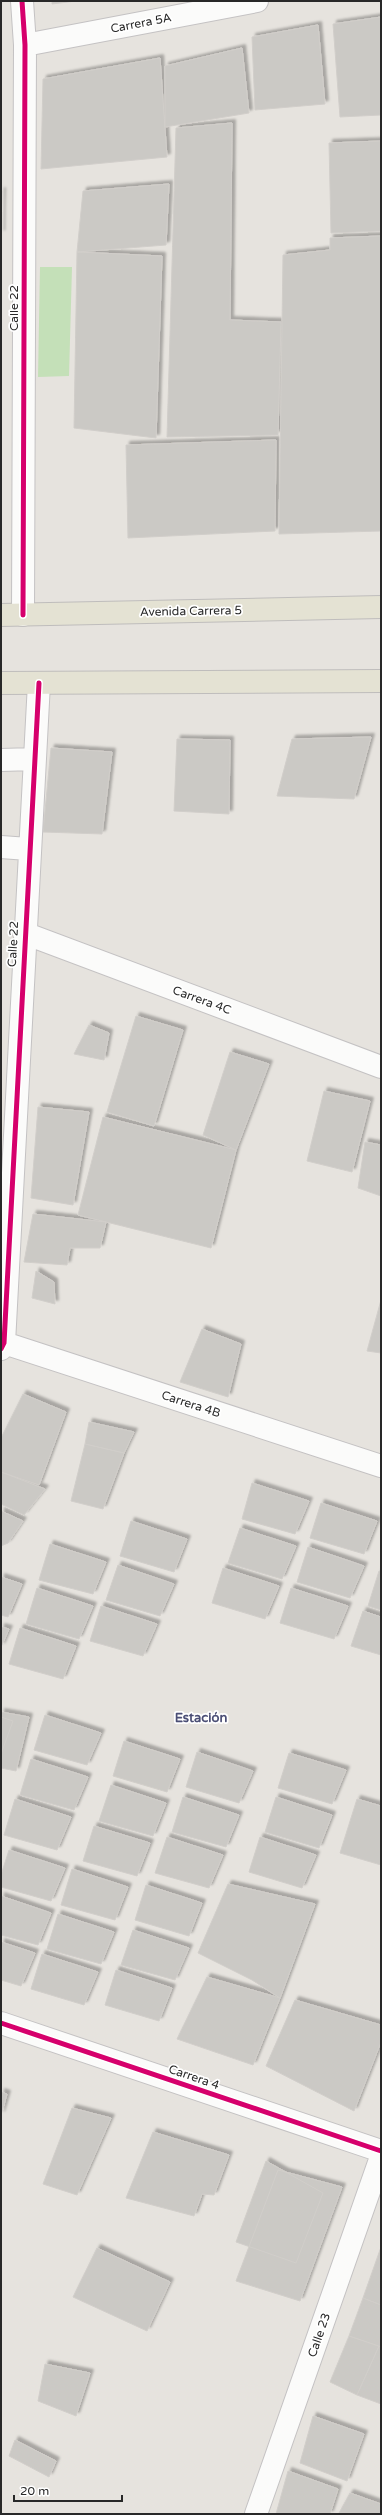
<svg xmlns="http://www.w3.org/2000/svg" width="382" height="2515" font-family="'Varela Round',sans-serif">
<defs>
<filter id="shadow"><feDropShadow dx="3.5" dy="-3.5" stdDeviation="1" flood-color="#0004"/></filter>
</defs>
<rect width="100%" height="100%" fill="#e6e3de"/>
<path fill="#c4e0b8" d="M40,267H72L69,376L38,377Z"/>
<path fill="#cbc9c5" stroke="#d1ceca" filter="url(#shadow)" d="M52,1H76L52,4Z
M381,17V115L340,117L333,24Z
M318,25L325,104L255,110L252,37Z
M242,48L249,113L165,127V66Z
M160,58L167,157L41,169L43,79Z
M232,123L230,320L281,322L278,435L167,437L176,128Z
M381,141V231L331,233L329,143Z
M169,184L166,245L77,252L83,191Z
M1,191H2L1,234Z
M381,236V531L279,534L283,255L330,250V238Z
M77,252L162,256L156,438L74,428Z
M276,440L275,531L128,538L126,445Z
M371,737L354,799L277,796L292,739Z
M177,739L230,740L229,814L174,811Z
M51,748L112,752L102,834L43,832Z
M136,1016L183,1030L154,1126L107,1112Z
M89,1025L109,1033L104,1060L74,1054Z
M230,1052L269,1064L236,1150L203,1135Z
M324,1091L370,1101L352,1172L307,1161Z
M38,1107L89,1112L73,1205L31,1198Z
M103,1117L236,1150L211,1248L78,1215Z
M365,1142L381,1145V1196L358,1188Z
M33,1214L106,1222L100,1248H70L67,1265L24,1262Z
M36,1271L54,1282L55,1304L32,1298Z
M381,1300V1353L367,1351Z
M202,1329L241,1344L228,1397L180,1382Z
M23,1394L66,1412L39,1485L1,1472V1438Z
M89,1422L134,1432L124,1453L85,1444Z
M85,1444L124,1453L103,1509L71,1501Z
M1,1472L45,1489L24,1515L1,1504Z
M252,1483L309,1501L295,1534L242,1519Z
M321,1503L377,1521L364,1554L310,1538Z
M1,1511L23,1521L8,1543L1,1546Z
M131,1521L187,1539L174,1572L120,1556Z
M240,1528L296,1546L282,1579L228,1563Z
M50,1544L106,1562L93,1594L39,1580Z
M308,1547L364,1566L350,1598L297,1582Z
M118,1565L174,1584L160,1616L106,1600Z
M223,1568L279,1586L265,1619L212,1603Z
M379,1571H381V1610L368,1606Z
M1,1577L22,1584L8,1617L1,1615Z
M37,1588L93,1606L79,1639L26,1624Z
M291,1588L348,1606L334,1639L280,1623Z
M101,1606L157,1624L143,1656L90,1641Z
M363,1611L381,1617V1655L351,1646Z
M1,1627L9,1629L1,1647Z
M20,1628L76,1646L63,1679L9,1664Z
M1,1712L29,1717L16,1771L1,1768Z
M45,1715L101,1733L87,1765L34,1750Z
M1,1717L13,1721L1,1754Z
M124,1741L180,1759L167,1792L113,1776Z
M197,1752L253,1771L239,1803L186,1787Z
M289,1753L346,1770L332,1804L278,1788Z
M31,1759L88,1777L74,1810L20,1795Z
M111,1785L166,1803L153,1836L99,1821Z
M183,1797L239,1815L226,1847L172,1832Z
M276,1797L332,1815L319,1848L265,1832Z
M15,1799L71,1817L57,1850L4,1835Z
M357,1799L381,1806V1865L340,1853Z
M94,1826L150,1843L137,1876L83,1861Z
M167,1837L223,1855L209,1888L155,1873Z
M260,1837L316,1855L302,1888L249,1872Z
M9,1850L65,1868L51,1901L1,1887V1875Z
M72,1869L128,1887L115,1920L61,1905Z
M228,1884L315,1904L280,1998L252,1980L198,1953Z
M146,1885L202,1903L189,1936L135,1920Z
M1,1896L51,1913L38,1945L1,1935Z
M58,1914L114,1932L101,1964L47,1949Z
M133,1930L189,1948L175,1980L121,1965Z
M1,1942L35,1953L21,1986L1,1980Z
M42,1954L98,1972L84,2005L31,1989Z
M116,1970L172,1988L159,2021L105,2005Z
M207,1977L280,1998L253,2065L177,2039Z
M295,2000L381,2025V2042L354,2111L266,2066Z
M1,2092L7,2094L1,2115Z
M72,2108L111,2118L77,2195L43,2184Z
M153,2132L229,2155L214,2195L202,2194L194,2216L126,2198Z
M266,2161L323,2193L296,2263L236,2242Z
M278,2170L342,2187L300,2301L236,2281Z
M381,2247V2305L363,2298Z
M97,2248L170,2282L147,2331L73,2297Z
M363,2298L381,2305V2347L349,2336Z
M349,2336L379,2346L357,2395L330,2382Z
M379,2346L381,2347V2404L357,2395Z
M45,2364L90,2373L76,2416L38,2401Z
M313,2416L364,2434L347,2481L300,2463Z
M15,2440L56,2461L49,2477L9,2456Z
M288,2471L338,2489L330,2514H276Z
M350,2493L381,2504V2514L339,2513Z"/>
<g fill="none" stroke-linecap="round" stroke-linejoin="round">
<g stroke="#c4c2c3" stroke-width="24">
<path id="minor" d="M22,1L25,45L23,615
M25,45L257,1
M1,760L34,759
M1,847L28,849
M24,933L381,1067
M1,1342L381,1466
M1,1349L4,1343L39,683
M1,2023L381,2151
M256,2514L381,2157"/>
</g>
<g stroke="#bfbdbc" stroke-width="24">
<path id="major" d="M1,615L381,607
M1,683L381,681"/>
</g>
<use href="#minor" stroke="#fbfbfa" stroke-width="22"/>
<use href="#major" stroke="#e4e2d3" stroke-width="22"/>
<g stroke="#fff" stroke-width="8">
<path id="cycleway" d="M22,1L25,45L23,615
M1,1349L4,1343L39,683
M1,2023L381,2151"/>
</g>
<use href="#cycleway" stroke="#d6006c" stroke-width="5"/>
</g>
<g text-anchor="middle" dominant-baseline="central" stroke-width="3.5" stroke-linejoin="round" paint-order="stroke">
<g font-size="12" fill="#282828" stroke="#fff">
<text transform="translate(141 23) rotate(-11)">Carrera 5A</text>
<text transform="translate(14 308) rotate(-90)">Calle 22</text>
<text transform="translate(191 611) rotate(-1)">Avenida Carrera 5</text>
<text transform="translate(13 944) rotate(-87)">Calle 22</text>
<text transform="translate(202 1000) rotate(20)">Carrera 4C</text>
<text transform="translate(191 1404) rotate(18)">Carrera 4B</text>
<text transform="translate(194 2077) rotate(19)">Carrera 4</text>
<text transform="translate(319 2335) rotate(-71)">Calle 23</text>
</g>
<g font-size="13" font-weight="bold" fill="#4b4e75" stroke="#fff">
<text x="201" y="1718">Estación</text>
</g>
</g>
<rect width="382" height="2515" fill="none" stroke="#282828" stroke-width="4"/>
<path d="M14 2495v6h108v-6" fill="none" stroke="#282828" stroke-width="2"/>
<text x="20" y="2495" font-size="12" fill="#282828" stroke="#ffffff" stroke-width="3" paint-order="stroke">20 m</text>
</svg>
